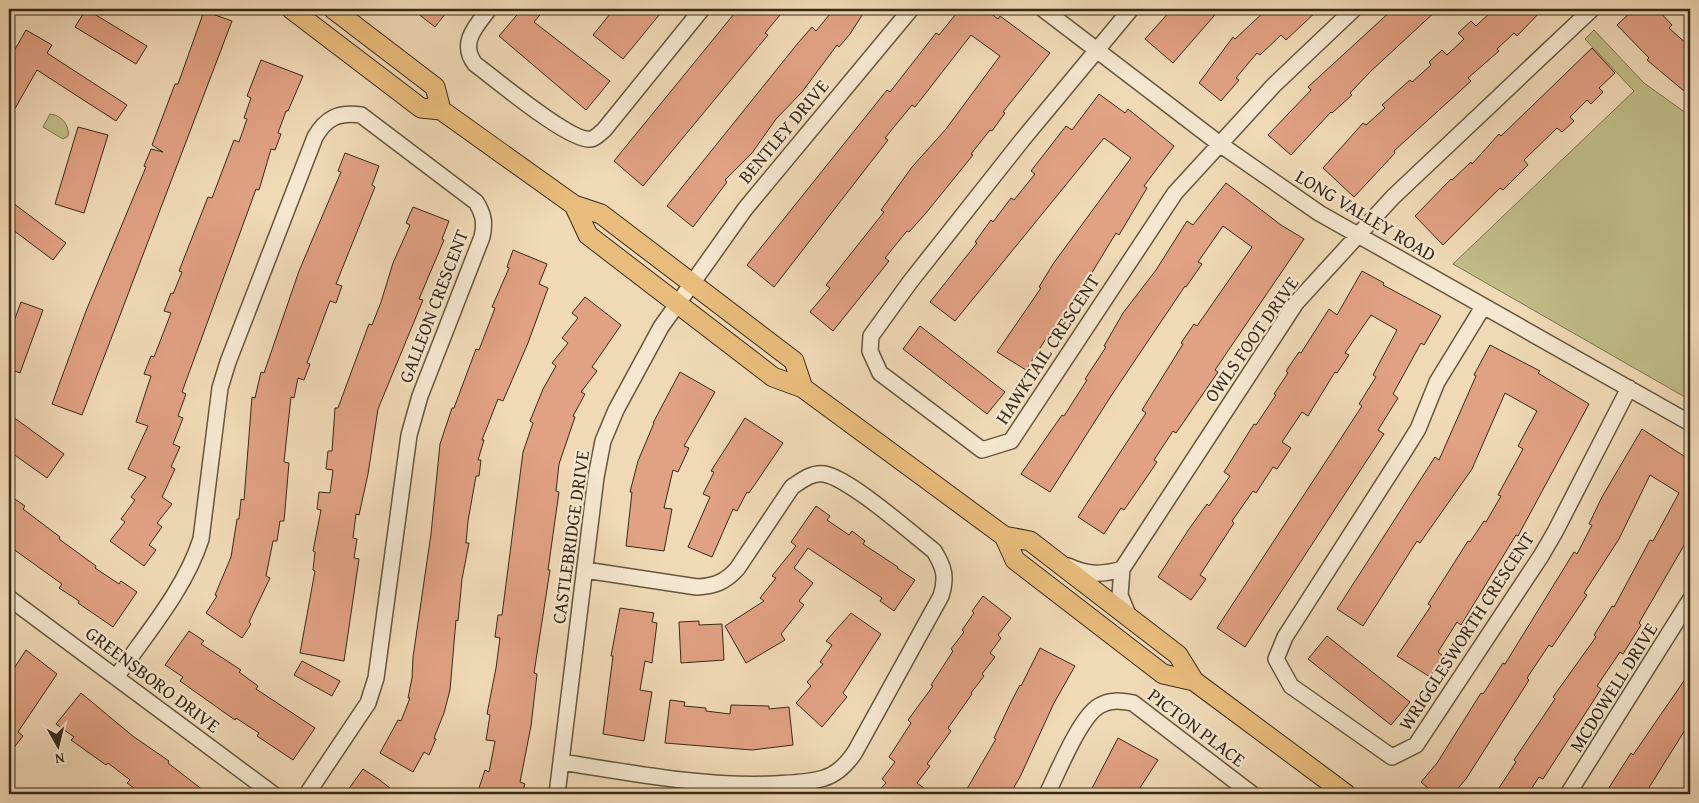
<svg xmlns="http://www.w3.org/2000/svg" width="1699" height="803" font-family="'Gentium Book Plus',serif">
<rect width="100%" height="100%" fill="#f0dab6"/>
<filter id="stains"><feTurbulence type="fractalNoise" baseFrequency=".004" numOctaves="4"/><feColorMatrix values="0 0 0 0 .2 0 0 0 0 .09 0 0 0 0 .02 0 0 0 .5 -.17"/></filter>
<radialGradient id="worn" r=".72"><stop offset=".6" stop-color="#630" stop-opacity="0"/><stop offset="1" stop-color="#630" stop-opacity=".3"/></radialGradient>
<path fill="#c1bd89" stroke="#7c7450" d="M1594,30L1644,83L1690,116V400L1453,264L1634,91L1585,39Z
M50,114C61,115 70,125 68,136L63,139L43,127Z"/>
<path fill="#e1a183" stroke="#382a16" d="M86,9L147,46L136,64L75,27Z
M412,9H449L435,27Z
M522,9H545L534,22L610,81L586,110L499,36Z
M614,9H664L623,59L593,35Z
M738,9H785L765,33L768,35L643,186L614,161Z
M834,9H866L850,34L839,47L837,45L802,92L776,119L752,153L725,180L727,182L693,227L667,206L798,43L812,27L816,31Z
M960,9H985L998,19L1000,16L1050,53L1003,112L1005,113L992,131L990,130L971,154L973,155L926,213L909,232L907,231L885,258L889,261L833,331L810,312L830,288L826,285L884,212L881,210L912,167L946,129L1000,56L971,35L915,107L912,105L885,138L888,140L774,287L747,265L887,90L890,92L936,33L939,35Z
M1172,9H1220L1173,63L1145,39Z
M1267,9H1319L1286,40L1281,35L1260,55L1257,53L1236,78L1239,80L1221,101L1199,83L1233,37L1235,39Z
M1393,9H1438L1371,71L1350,93L1352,95L1332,113L1331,112L1291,155L1268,135L1311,90L1308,87Z
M1494,9H1543L1517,36L1514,33L1497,49L1499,51L1468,78L1471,81L1394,151L1395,153L1354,197L1323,168L1363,123L1366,125L1385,108L1382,105L1410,80L1412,82L1431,65L1429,62L1442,50L1447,55L1464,39L1458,33L1471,21L1476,26Z
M1634,9H1657L1672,25L1669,28L1690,47V84L1684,91L1647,60L1649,58L1617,25Z
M204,11L232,21L82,415L52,404L86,311L146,167L144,166L151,149L163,152L152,145L175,84H178Z
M26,30L52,45L47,53L127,105L116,121L37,70L9,119V60Z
M1592,48L1615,73L1599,88L1603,92L1591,104L1587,100L1570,117L1574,121L1562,132L1557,128L1524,160L1528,165L1503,190L1500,188L1443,245L1415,216L1451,179L1452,180L1471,162L1472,164L1499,134L1501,136Z
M261,60L303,76L288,111H286L278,133L281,134L275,150L271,149L259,190L256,189L182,392L186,394L178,416L183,418L173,444L180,447L171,467L175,469L162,497L172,504L157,523L162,527L149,545L156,550L144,566L110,541L125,522L121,519L135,500L131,497L146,477L128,469L148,426L136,422L151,376L144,374L151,356L154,357L171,313L164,311L171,293L173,294L182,272L179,271L208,197L212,198L234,140L239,142L247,119L244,118L251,98L247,96Z
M1099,94L1125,113L1128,109L1174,146L1144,186L1147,188L1119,235L1116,233L1071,307L1047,337L1026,370L997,352L1041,288L1039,287L1053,264L1131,158L1104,138L955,321L930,302L977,243L975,242L991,220L993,222L1011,198L1014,200L1035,174L1031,171L1066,126L1072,130Z
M78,127L108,135L84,213L55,204Z
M345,153L379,166L372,185L375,187L336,284L342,286L336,303L330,301L307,363L310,364L304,380L298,378L294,398L291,397L284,462L289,463L284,521H280L277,541H273L266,576L270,578L249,622L251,624L242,638L206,613L217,596L215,595L231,557L237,519H239L241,499L244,500L252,397L255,398L261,372L264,373L299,271L341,172L338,171Z
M1226,183L1281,225L1304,239L1215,370L1218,372L1176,433L1173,431L1154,460L1157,462L1142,484L1124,510L1121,508L1104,534L1078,517L1146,413L1142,410L1183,344L1181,343L1194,324L1197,326L1252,247L1223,226L1198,262L1202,264L1186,287L1185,286L1111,396L1050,492L1021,474L1062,415L1064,416L1087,380L1085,379L1106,347L1104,346L1123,313L1156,270L1187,221L1193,225Z
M9,200L66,243L53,260L9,227Z
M413,207L449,221L442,239L444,240L419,299L423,300L378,409L368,474L359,515L356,514L353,538L357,539L354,558L359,559L344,661L300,653L315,571L313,570L315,552L313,551L321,510L317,509L319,492L330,493L333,470L326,469L328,451H332L335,408H338L369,324L372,325L381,302L393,263L410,225L406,223Z
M513,250L547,264L539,284L548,288L528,343L503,401L498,399L482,440H484L478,460H481L479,476H476L468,521L466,543H469L462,579L458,621L456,620L450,690L444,713L434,738L436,739L429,755L424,752L413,772L380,753L398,720L401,721L410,698H408L412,678L413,657L431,534L440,444L452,408H454L476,349L479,350L495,308L492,307L509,268L507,267Z
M1362,271L1384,283L1383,285L1441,316L1424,345L1421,343L1393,394L1398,398L1378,430L1384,434L1245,647L1217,628L1362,406L1359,404L1376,377L1373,375L1397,330L1371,315L1345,353L1349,355L1337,373L1335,372L1308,416L1302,412L1282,442L1291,448L1277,469L1273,467L1256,493L1253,491L1232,521L1234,523L1200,575L1206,579L1191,600L1158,577L1189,529L1207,504L1209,506L1230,476L1224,472L1254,424L1256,425L1276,395L1274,394L1288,373L1286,371L1299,352L1301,353L1329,309L1337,315Z
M585,297L621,325L592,367L597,371L581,392L585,394L573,416L575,417L559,464L556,491L559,492L548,570H550L534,673L537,674L531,726L520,782L525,784L522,794H488L478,791L485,770L489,772L495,741L486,740L490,715L487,714L496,668L500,638L495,637L498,615H502L523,452L533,423L530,421L543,389L556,366L552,363L568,343L562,338L578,318L572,313Z
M21,302L43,310L20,373L9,369V335Z
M920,326L1005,392L987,414L903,349Z
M1490,345L1540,371L1538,373L1589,404L1518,536L1516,535L1461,625L1457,622L1438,652L1443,656L1430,677L1397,656L1431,606L1428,604L1468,541L1470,542L1484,521L1486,522L1501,496L1498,495L1523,449L1518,446L1537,411L1505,393L1472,469L1420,543L1417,541L1363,626L1337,609L1435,457L1439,460L1476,376L1474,375Z
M680,372L715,392L684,446L689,448L678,472L673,470L664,508L672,509L664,551L626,546L632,492H630L638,461L654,423H653Z
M9,414L64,454L47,478L9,451Z
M745,418L783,443L749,493L747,492L737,511L733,509L712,557L688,547L710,497L703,494L714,472L711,471Z
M1642,429L1690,460V535L1639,623L1641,625L1623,654L1620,652L1597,686L1601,689L1543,779L1539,777L1528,794H1495L1516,762L1514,760L1555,699L1553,697L1596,637L1594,635L1612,606L1614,607L1650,540L1653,541L1679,493L1650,475L1619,539L1584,593L1587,595L1552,647L1549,645L1527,678L1529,680L1466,779L1453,794H1435L1421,782L1437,763L1481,693L1483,694L1503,663L1505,664L1574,552L1577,554L1592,525L1589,524L1602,497Z
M9,495L25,506L23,509L60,537L59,539L96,566L95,568L119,584L121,581L137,592L113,627L78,603L79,601L59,588L62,584L9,546Z
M816,506L830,516L827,520L849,535L852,531L865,541L863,544L898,567L897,568L915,580L894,611L880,601L882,598L808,548L794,568L813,583L799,601L804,605L781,634L785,640L746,663L725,626L764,601L760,598L776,578L772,576L796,546L791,542Z
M983,596L1011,618L998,635L1001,638L990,653L995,657L982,674L984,676L971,693L972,694L948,728L951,731L927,764L930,766L917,783L932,794H875L886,783L882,779L895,762L889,757L911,723L908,720L933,686L931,685L953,651L951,649L964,632L962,630L974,613L972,611Z
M620,608L654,613L652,622L657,623L652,663L645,661L640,690L652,692L644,741L603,734L613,656H611Z
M851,613L881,634L843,693L847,697L822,727L796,703L811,686L807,682L823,664L820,662L832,645L826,641Z
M699,621V625L722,624L724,660L681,663L679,622Z
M189,631L204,641L201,644L241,670L239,672L258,686L256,689L315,728L293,760L257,736L259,733L236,718L235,720L180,681L183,677L165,665Z
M1327,636L1410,702L1391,725L1308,659Z
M1040,648L1075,666L1054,703L1020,777L1010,794H964L996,739L994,738L1012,700L1020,685L1021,686Z
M26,650L57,674L18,732L23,736L9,754V676Z
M302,661L340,681L332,696L294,675Z
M1690,672V722L1645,794H1605L1631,753L1633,755Z
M81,693L134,737L169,761L168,763L208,794H142L127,783L130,780L108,763L106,765L71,740L74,737L56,724Z
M670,700L685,702L684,706L706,708V711L730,714L731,705L769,706V709L789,707L793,745L752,750L665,743Z
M1118,738L1158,760L1136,794H1089Z
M363,769L380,780L397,794H345Z"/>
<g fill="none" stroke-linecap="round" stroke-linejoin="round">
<g stroke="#66563e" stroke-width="18">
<path id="minor" d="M489,9C476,26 459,43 475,64C494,78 571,143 591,139C596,138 600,133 604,130L702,9
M1043,9L1221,145L1319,213L1690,423
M1131,9L1023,139L910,282L871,336L870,351L880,373L982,450L1011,441L1175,193L1274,85L1354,9
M1483,307L1437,382L1418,429L1405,450L1285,637L1276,659L1291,686L1392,757L1416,745L1541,556L1555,532L1629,388
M1068,566C1087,575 1102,575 1122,569
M9,598L273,794
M1129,617L1120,595L1122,569L1296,303L1393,197L1592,9
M117,676C147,633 185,589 201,539L220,388L228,362L315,137C326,118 338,112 361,115L476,202C484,215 485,223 482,237L420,396L409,435L376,678L368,703L307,794
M561,762C632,773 703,787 774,784C791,783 808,783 824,778C838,774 847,764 855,752L941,596C947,577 944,567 934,551C910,532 849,478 824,474C812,472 801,481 792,487L737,569C725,582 715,586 697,587L585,570
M557,794L596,477L603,441L616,410L661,327L745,209L911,9
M1047,794C1058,772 1080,717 1099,706C1110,699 1121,701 1133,703L1252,794
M1568,794L1690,600"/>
</g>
<g stroke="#382a16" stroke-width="21">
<path id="major" d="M291,9L421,108L441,110L574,205L601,214L794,361L803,388
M333,9L435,87L441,110
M574,205L588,235L773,377L803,388L1004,536L1030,541L1178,655L1194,681L1346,794
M1004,536L1015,560L1163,674L1194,681"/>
</g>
<use href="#minor" stroke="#f5e7d0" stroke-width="15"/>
<use href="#major" stroke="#e8bd7b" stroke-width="19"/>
</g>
<g text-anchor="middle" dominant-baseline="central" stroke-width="4.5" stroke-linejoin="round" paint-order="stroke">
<g font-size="19" fill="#382a16" stroke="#f5e7d0">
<text transform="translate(783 131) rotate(-50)">BENTLEY DRIVE</text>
<text transform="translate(1366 215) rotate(31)">LONG VALLEY ROAD</text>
<text transform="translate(433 306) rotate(-69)">GALLEON CRESCENT</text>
<text transform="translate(1251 339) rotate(-55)">OWLS FOOT DRIVE</text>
<text transform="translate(1047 349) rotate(-57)">HAWKTAIL CRESCENT</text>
<text transform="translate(570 537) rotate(-82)">CASTLEBRIDGE DRIVE</text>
<text transform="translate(1466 631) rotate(-57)">WRIGGLESWORTH CRESCENT</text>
<text transform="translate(153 679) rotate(37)">GREENSBORO DRIVE</text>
<text transform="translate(1613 687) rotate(-58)">MCDOWELL DRIVE</text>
<text transform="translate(1197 727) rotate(37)">PICTON PLACE</text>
</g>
</g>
<rect width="1699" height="803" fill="none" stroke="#f0dab6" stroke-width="30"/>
<rect x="10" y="10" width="1679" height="783" fill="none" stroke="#382a16" stroke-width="2.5"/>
<rect x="15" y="15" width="1669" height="773" fill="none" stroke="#382a16"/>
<g transform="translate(58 746) rotate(172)" stroke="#f5e7d0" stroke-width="4" paint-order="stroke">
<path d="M0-4L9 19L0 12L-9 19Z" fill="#382a16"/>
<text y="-8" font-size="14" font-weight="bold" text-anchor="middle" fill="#382a16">N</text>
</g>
<rect width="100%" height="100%" filter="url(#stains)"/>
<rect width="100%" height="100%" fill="url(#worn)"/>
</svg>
